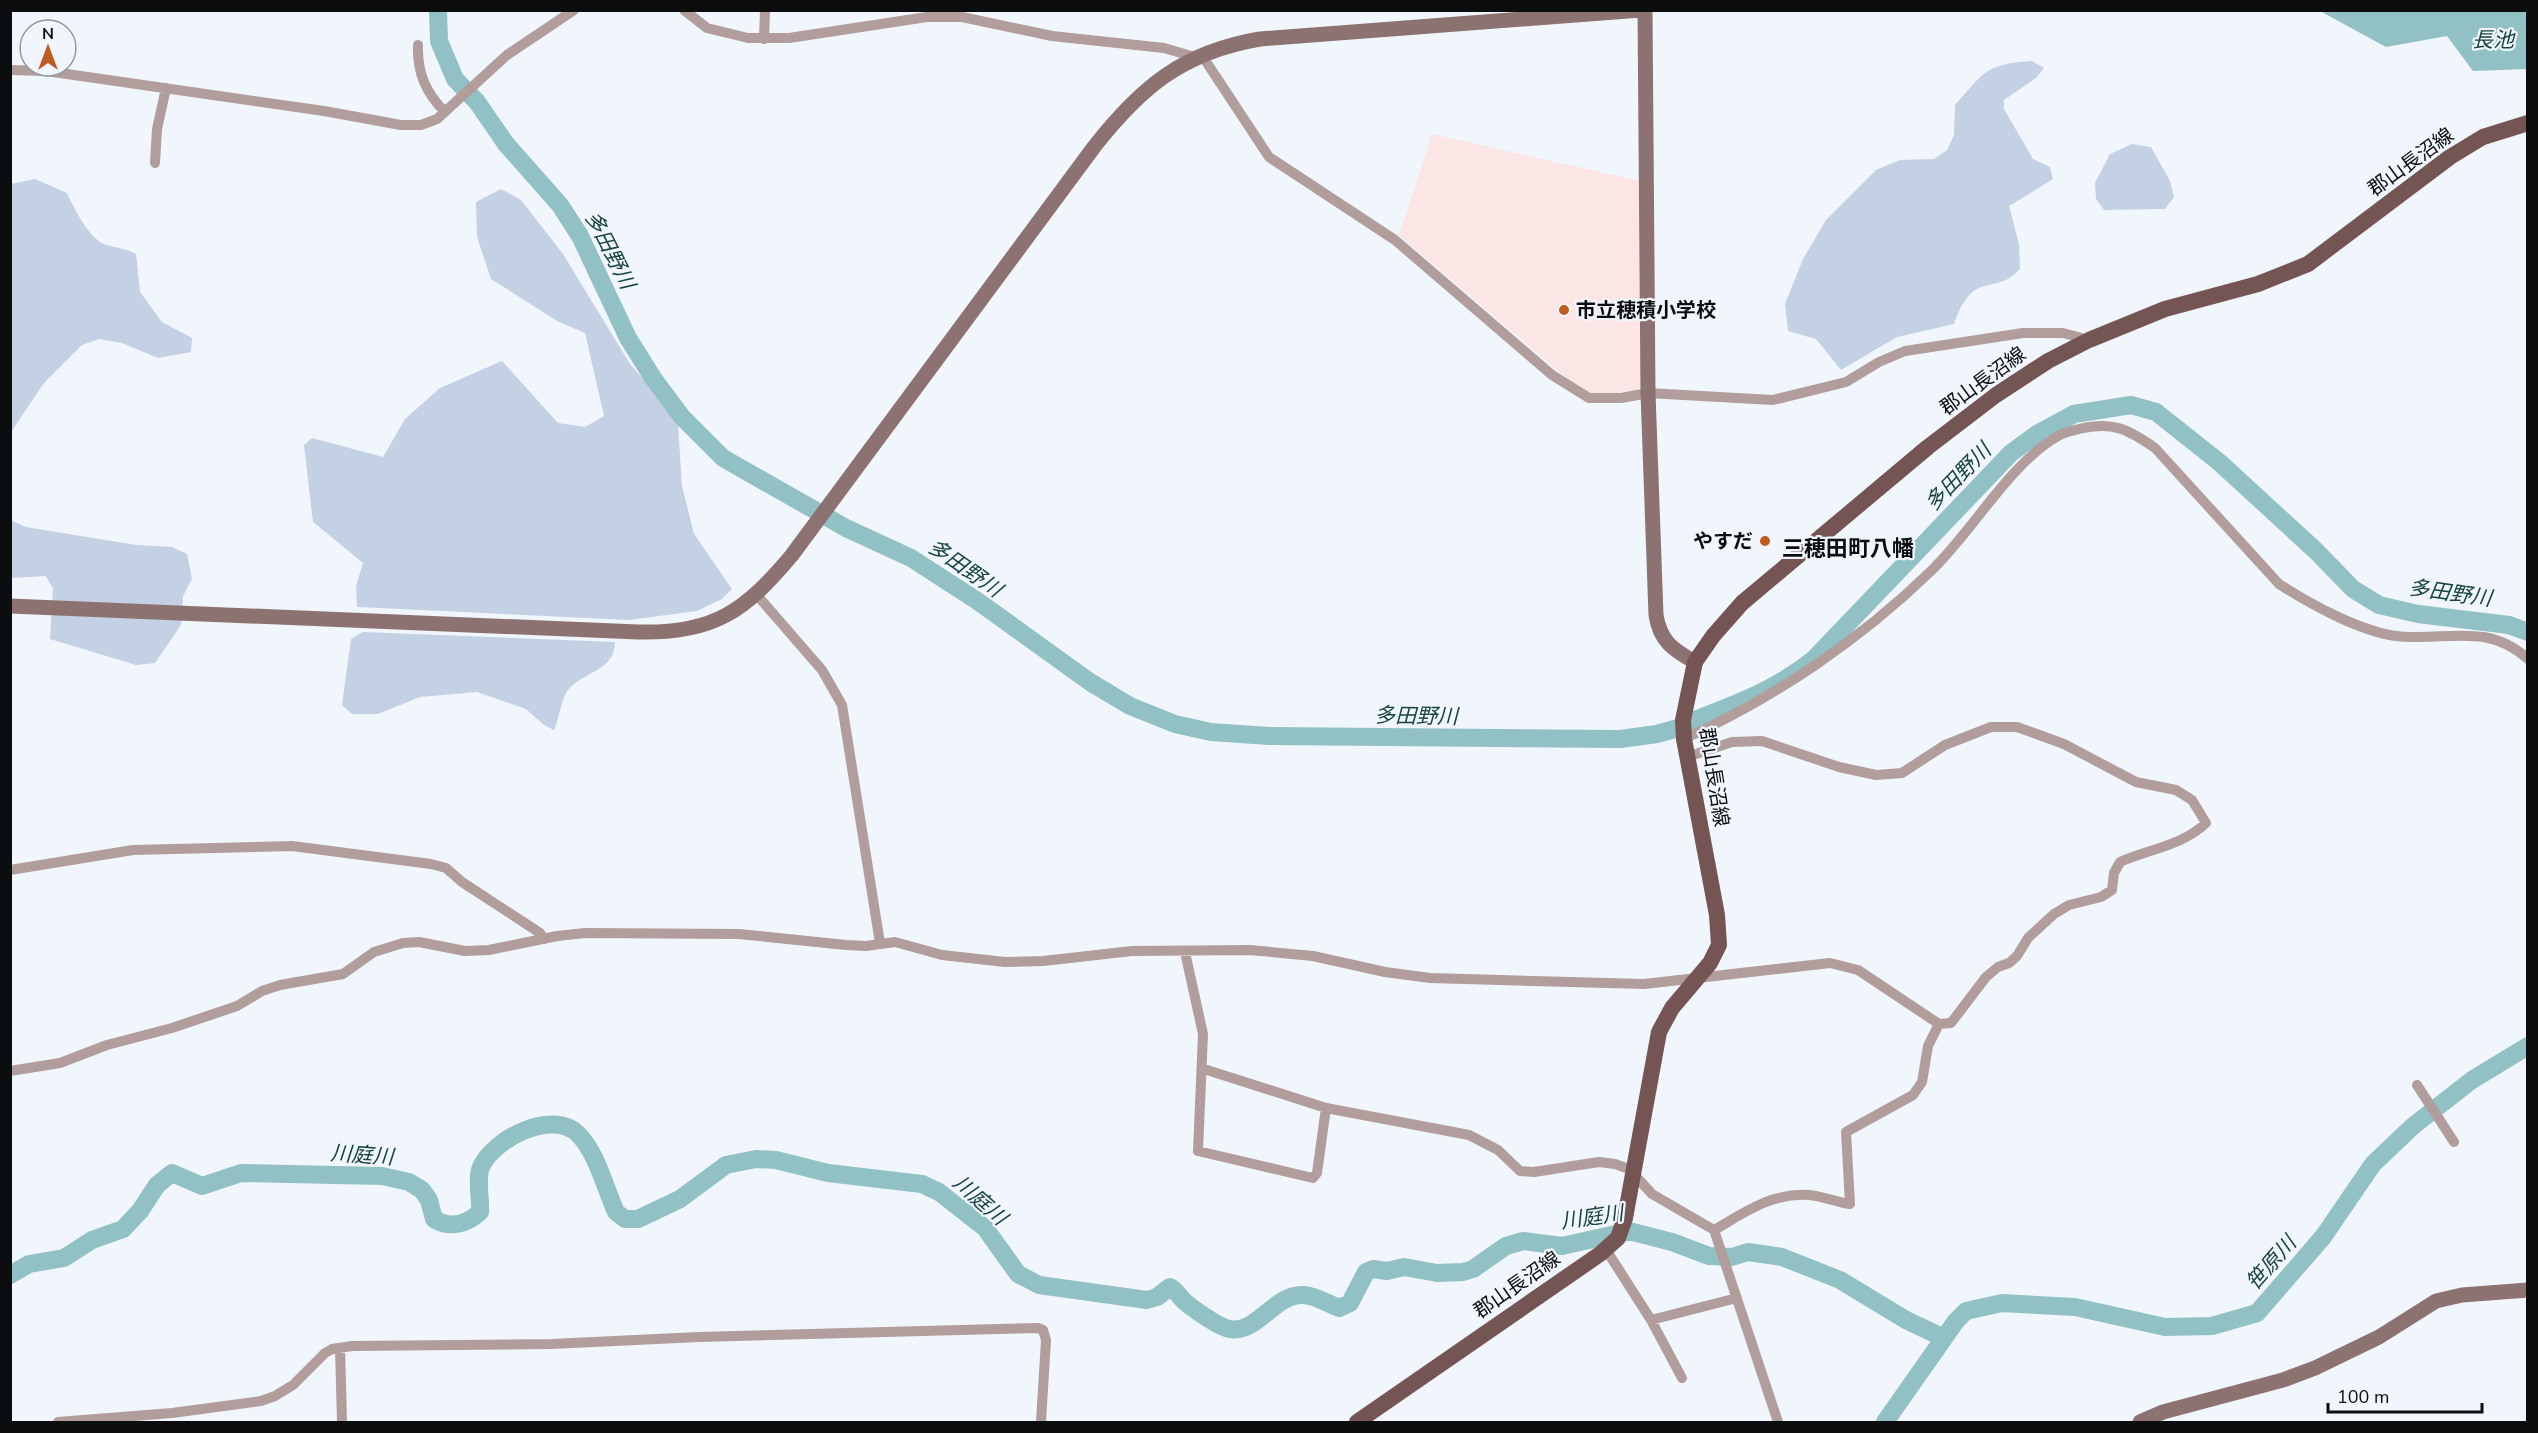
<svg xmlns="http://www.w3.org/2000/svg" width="2538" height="1433" font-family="'Nunito Sans','Noto Sans JP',sans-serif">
<rect width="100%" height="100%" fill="#f1f6fc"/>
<path fill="#fbe5e5" d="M1432,134L1640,181L1641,385L1637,390L1602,395L1590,394L1577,387L1399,235Z"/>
<path fill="#c4d0e4" d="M2032,61L2044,68L2036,78L2004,100V109L2033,159L2050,167L2053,179L2009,206L2019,244L2020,269C1994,298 1974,267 1954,324L1897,337L1841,370L1816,339L1788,331L1785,304L1803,259L1826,220L1876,170L1900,160L1934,159L1947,150L1954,135L1955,105C1985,72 1985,64 2032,61Z
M2132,144L2151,147L2170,181L2174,197L2165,209L2104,210L2096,199L2095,183L2110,154Z
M35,179L67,193C74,208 88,237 104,244C115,248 125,248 136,254L140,292L162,322L192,338L191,352L158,358L122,343L99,339L82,345L44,383L11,432V184Z
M501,189L521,200L563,254L630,364L662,401L678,425L682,486L694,534L732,589L722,599L697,611L629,620L357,607L356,586L363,563L313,522L304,445L312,438L383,457L405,419L440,388L502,361L558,423L585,427L604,416L585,333L557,321L491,279L477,237L476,202Z
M10,520L26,527L136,545L172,547L187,554L192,579L183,596L181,625L155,663L136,665L50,639L53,589L46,576L11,578Z
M363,632L615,642C615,671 584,671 568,690C561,699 559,719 554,730L544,725L526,709L477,692L420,697L378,714H352L342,705L351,639Z"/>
<path fill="#91c0c5" d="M2320,11H2527V69L2473,71L2447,36L2386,47Z"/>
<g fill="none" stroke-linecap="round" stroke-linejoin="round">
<path stroke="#91c0c5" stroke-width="18" d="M438,10L439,41L455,79L477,102L506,144L560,205L580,236L628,338L653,378L682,417L723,458L846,528L911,558L976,600L1090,682L1130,706L1175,724L1211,732L1269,736L1620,739L1657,734L1685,726L1695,720C1741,702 1775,690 1814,659L2011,453L2037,434L2074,414L2131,405L2156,412L2219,462L2315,550L2353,589L2379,605L2418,614L2509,625L2528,632
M10,1275L29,1264L64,1258L92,1240L123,1229L140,1211L157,1185L172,1173L202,1186L241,1173L382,1176L409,1182L422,1190L429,1200L434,1219C450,1229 467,1224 480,1212C481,1199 476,1179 481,1167C494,1138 553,1109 578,1134C597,1153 605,1188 616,1212L625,1219H638L680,1199L726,1165L756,1159L776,1160L828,1173L922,1184L939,1192L985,1228L1018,1274L1039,1285L1147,1300L1157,1297L1170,1287C1176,1290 1178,1295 1183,1300C1190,1307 1220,1328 1230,1329C1258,1334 1274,1293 1304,1295C1316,1296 1329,1304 1339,1308L1350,1303L1366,1272L1373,1269L1387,1271L1404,1267L1437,1273L1463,1272L1473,1269L1506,1246L1523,1241L1562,1246L1629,1231L1672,1242L1709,1256L1732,1257L1748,1252L1782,1257L1840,1280L1906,1320L1944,1338
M1885,1422L1956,1321L1966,1311L2002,1303L2075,1307L2165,1327L2212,1326L2257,1313L2323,1237L2373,1164L2413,1126L2472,1080L2528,1046"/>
<path stroke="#b09d9c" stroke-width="10" d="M684,10L707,28L748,38H789L927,17H962L1052,36L1164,48L1205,60L1269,157L1395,240L1552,375L1589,398H1621L1648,393L1773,400L1846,382L1879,362L1905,351L2023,333H2063L2089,340
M764,39L765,10
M418,45C417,73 426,93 445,112
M10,70L46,71L324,111L401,125H421L437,119L507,55L574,10
M155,163L157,129L166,88
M756,594L822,670L842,705L880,943
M1684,739C1774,698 1860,640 1931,571C1973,531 2009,464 2058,436C2064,432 2072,431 2079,429C2112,421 2128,429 2155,448L2279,584C2310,604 2359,631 2396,636C2445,642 2486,621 2528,659
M10,870L133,850L292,846L431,864L446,868L462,882L540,933L544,939
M1185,952L1203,1034L1198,1151L1313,1178L1317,1173L1326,1108
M1204,1069L1326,1108L1469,1135L1498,1150L1520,1171L1534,1172L1599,1162L1615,1164L1629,1169L1652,1194L1714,1230L1778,1422
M10,1071L60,1063L107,1045L172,1028L237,1006L262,991L280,985L343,974L374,952L403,943L419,942L465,951L489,950L557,936L585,933L739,934L846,945L866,946L895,942L942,955L1005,962L1043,961L1132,951L1250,950L1313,956L1385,972L1430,978L1644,984L1830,963L1858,970L1939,1024L1951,1023L1986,977L1998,967L2009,963L2017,956L2028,938L2054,914L2069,905L2101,897L2112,890L2114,873L2120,862C2149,849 2182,846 2206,823L2192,800L2176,790L2136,782L2064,744L2017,727H1991L1945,745L1902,773L1876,775L1839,767L1762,741L1732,742L1687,757
M2417,1085L2454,1142
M1714,1230C1746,1212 1770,1193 1809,1195C1822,1196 1836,1202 1850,1204L1846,1132L1913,1095L1922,1082L1928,1046L1939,1024
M1605,1248L1651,1320L1682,1378
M1651,1320L1737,1298
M340,1348L342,1422
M58,1422L172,1413L261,1401L275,1396L293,1385L325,1353L332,1349L352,1346L551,1344L699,1337L1038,1328L1043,1330L1046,1340L1041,1422"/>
<path stroke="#8d7272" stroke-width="15" d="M1645,10L1648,393L1656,615C1660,641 1673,650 1695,662
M10,606L638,632C714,634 745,611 792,555L1094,147C1141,87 1183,52 1260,39L1641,10
M2140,1422L2163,1412L2283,1380L2315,1368L2379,1337L2436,1301L2462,1295L2528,1290"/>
<path stroke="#745554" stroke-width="16" d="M1357,1422L1600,1254L1618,1238L1625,1218L1659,1032L1672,1008L1710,963L1719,945L1717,915L1684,739L1683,720L1695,662L1713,636L1742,603L1928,447L1996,395L2048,361L2089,340L2165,309L2258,284L2308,264L2450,157L2483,137L2528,123"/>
</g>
<g fill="#be5c21" stroke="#f1f6fc" stroke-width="2">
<circle cx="1564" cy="310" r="6"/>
<circle cx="1765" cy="541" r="6"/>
</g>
<g text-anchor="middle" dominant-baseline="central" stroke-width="4.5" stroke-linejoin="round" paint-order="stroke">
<g font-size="20" fill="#0c0d0f" stroke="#f1f6fc">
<text transform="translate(2411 162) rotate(-36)">郡山長沼線</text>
<text transform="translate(1983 381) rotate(-36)">郡山長沼線</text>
<text transform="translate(1714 777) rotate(81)">郡山長沼線</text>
<text transform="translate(1517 1285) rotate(-35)">郡山長沼線</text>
</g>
<g font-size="20" font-weight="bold" fill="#0c0d0f" stroke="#f1f6fc" text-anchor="start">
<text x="1576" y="310">市立穂積小学校</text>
<text x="1753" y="541" text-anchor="end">やすだ</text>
</g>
<g font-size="21" font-style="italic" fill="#164246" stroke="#f1f6fc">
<text x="2493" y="40">長池</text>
<text transform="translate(610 250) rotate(63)">多田野川</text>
<text transform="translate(1958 477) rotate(-46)">多田野川</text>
<text transform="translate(965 568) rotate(35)">多田野川</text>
<text transform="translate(2450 593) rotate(8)">多田野川</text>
<text transform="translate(1416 716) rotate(1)">多田野川</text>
<text transform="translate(362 1155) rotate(4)">川庭川</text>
<text transform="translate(980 1200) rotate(41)">川庭川</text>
<text transform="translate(1592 1217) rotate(-8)">川庭川</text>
<text transform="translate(2271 1263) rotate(-49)">笹原川</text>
</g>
<g font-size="22" font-weight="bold" fill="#0c0d0f" stroke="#f1f6fc">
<text x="1848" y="549">三穂田町八幡</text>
</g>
</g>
<rect width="2538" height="1433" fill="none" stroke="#0c0d0f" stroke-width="24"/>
<g transform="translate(48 48)"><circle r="28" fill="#f1f6fc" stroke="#95999d" stroke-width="1.5"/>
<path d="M0-4.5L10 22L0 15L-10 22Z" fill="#be5c21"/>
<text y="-9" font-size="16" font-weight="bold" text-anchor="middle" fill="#0c0d0f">N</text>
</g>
<path d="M2328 1403v9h154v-9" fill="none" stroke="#0c0d0f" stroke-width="3"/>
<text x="2337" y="1403" font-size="18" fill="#0c0d0f" stroke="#f1f6fc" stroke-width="4.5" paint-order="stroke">100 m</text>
</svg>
